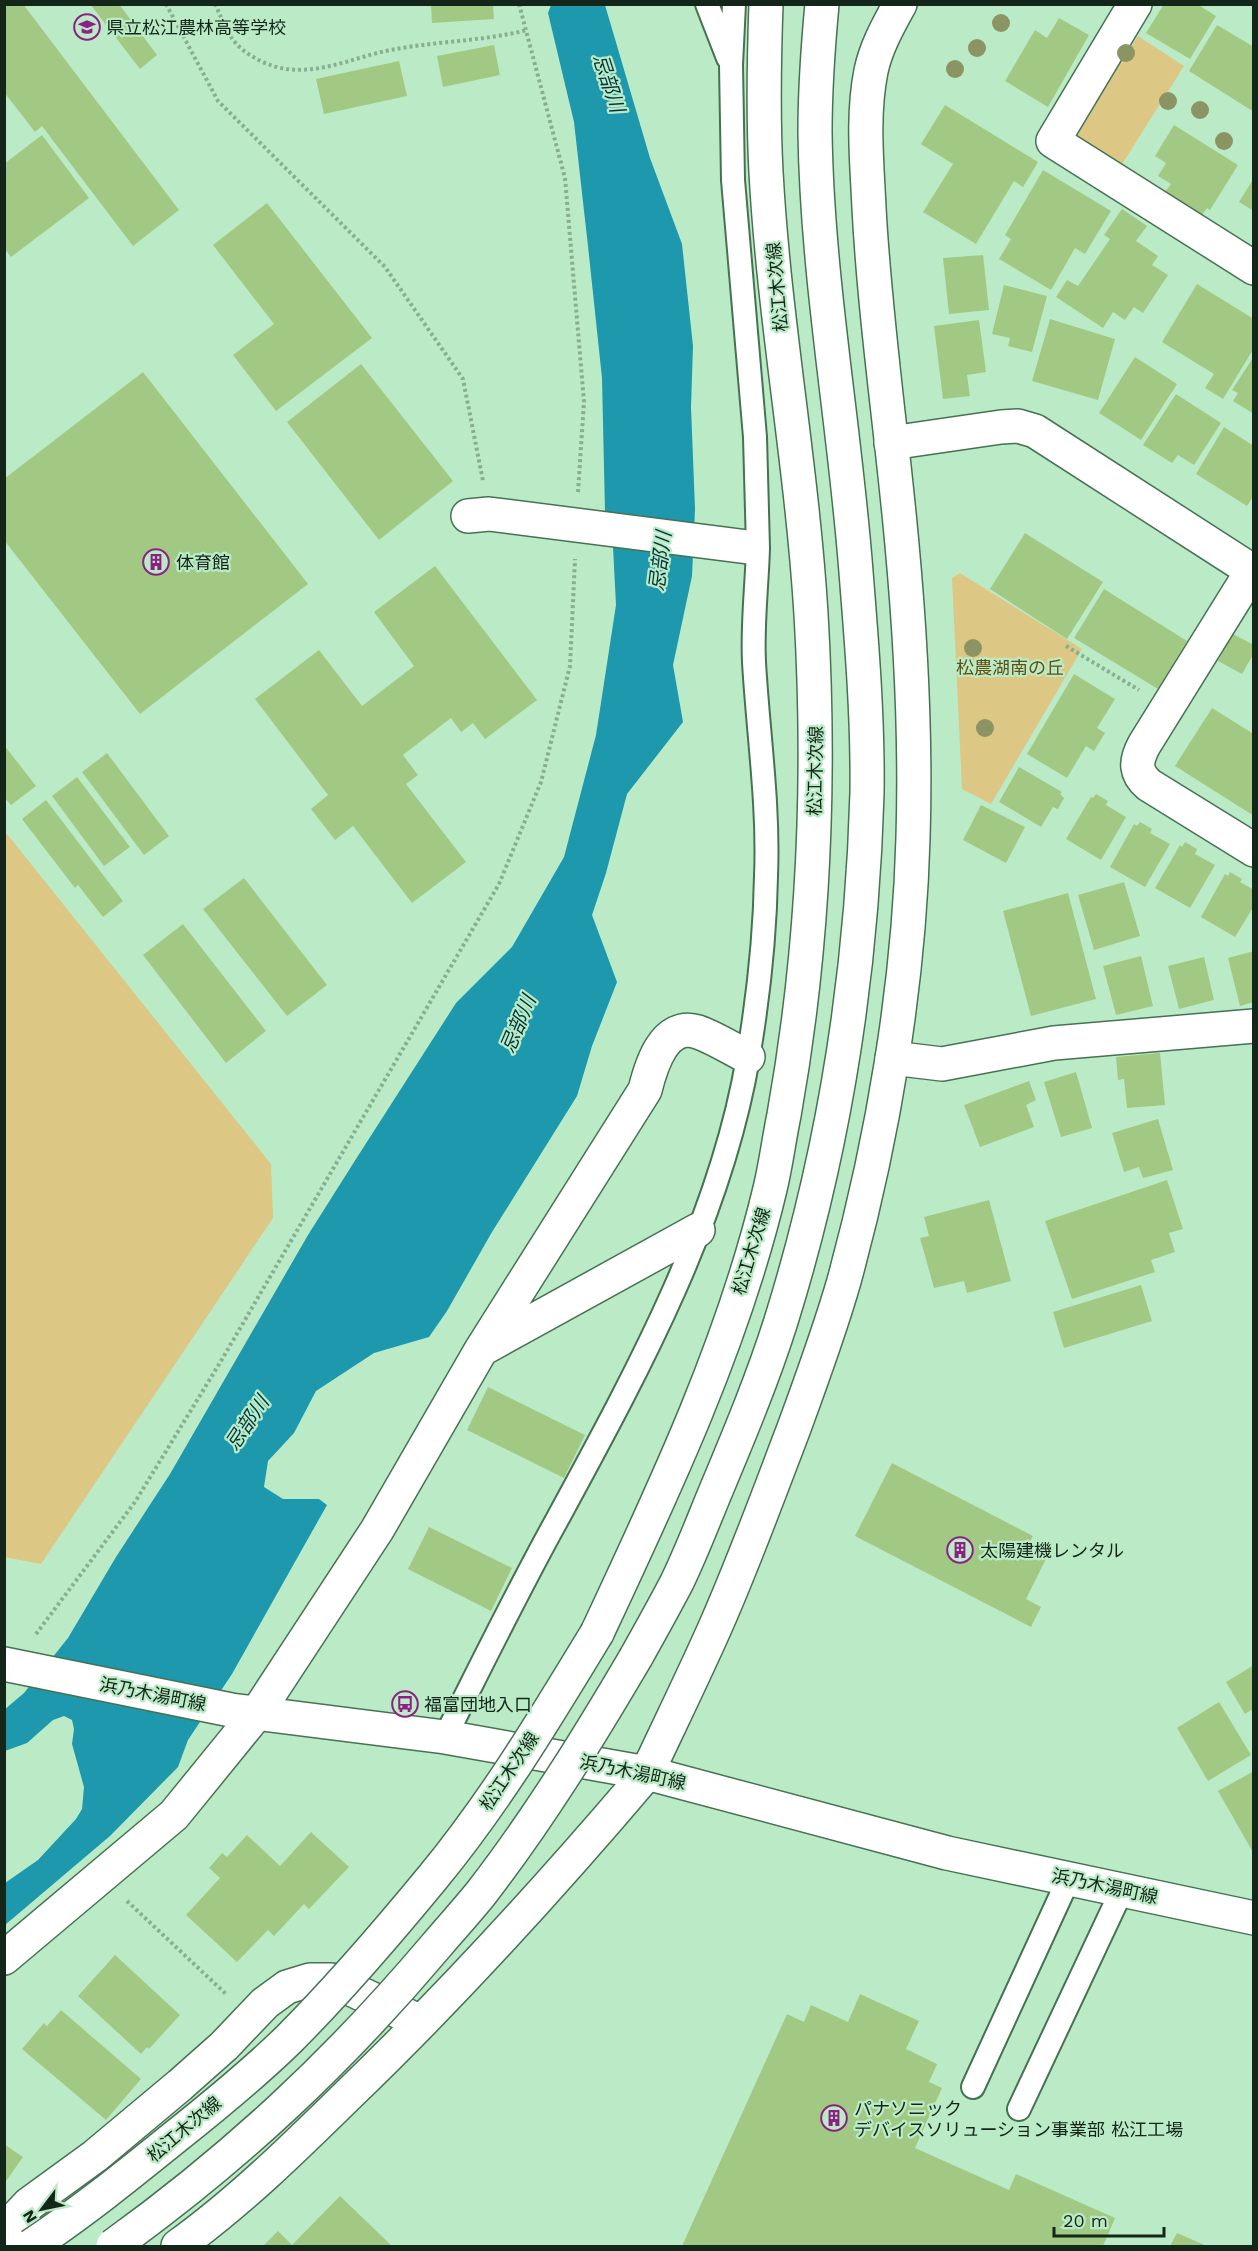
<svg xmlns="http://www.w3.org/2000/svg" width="1258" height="2251" font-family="'Work Sans','Noto Sans JP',sans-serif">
<rect width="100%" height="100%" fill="#bbebc6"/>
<path fill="#ddc784" d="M1138,36L1184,66L1119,169L1072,139Z
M960,573L1082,649L991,804L962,789L952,578Z
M7,834L271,1164L273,1218L41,1564L4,1557V837Z"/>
<path fill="#1d98ac" d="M551,5H605L650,158L682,244L693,346L691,407L695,509L692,576L673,665L683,722L627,794L606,873L592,915L617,982L592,1046L577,1096L492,1232L447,1311L429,1337L374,1353L316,1391L294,1433L268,1461L264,1487L283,1499H319L327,1505L232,1674L188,1740L178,1767L110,1836L5,1925V1883L38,1860L76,1819L82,1809L84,1787L72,1744L74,1729L72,1720L64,1716L53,1720L27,1743L5,1751L4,1710L24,1693L68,1638L116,1557L170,1474L308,1235L356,1159L456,1003L512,947L564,857L596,735L616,605L613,547L605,512L602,378L588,246L574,122L548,13Z"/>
<path fill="#a2c983" d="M4,4H23L179,210L133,246L42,126L35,132L4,92Z
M90,4H119L157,55L140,69Z
M431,4H493L494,19L432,23Z
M1164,4H1197L1216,16L1190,59L1146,33Z
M1059,18L1089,35L1048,107L1005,81L1035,30L1047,38Z
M1217,25L1254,47V112L1189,71Z
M494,45L500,75L443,87L437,56Z
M399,61L407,96L324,114L316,79Z
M945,105L1038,162L1023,187L1014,181L976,244L923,212L953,164L921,144Z
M1174,125L1238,165L1210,210L1207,208L1202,215L1165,192L1171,184L1158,176L1166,163L1155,156Z
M42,135L89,198L11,257L4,248V164Z
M1043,170L1111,211L1085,254L1075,248L1051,290L999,259L1011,239L1005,235Z
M1254,178V211L1239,202Z
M267,203L372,338L276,411L233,355L274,324L213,245Z
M1122,209L1147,226L1136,241L1158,256L1152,265L1168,275L1143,313L1134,307L1125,320L1113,312L1103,328L1056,297L1067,280L1078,286L1110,239L1104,235Z
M983,255L989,310L949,314L943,258Z
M1197,284L1254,319V348L1223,399L1205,388L1214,374L1162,342Z
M1004,285L1047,296L1032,352L1008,346L1010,338L992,334Z
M1050,319L1115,339L1098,400L1032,381Z
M979,320L986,372L967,375L970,396L943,399L934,326Z
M1254,356V414L1233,401L1238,393L1232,390Z
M1135,357L1177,384L1141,440L1099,413Z
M361,364L453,481L379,540L287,422Z
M143,372L308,584L140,714L4,540V479Z
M1176,394L1221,423L1194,465L1178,455L1172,463L1143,445Z
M1224,427L1254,446V495L1247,506L1196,474Z
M1025,533L1103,582L1067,639L990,589Z
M435,566L537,700L485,739L473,723L461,732L451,718L403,755L418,775L406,784L466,862L412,903L353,826L335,840L311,809L328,795L255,699L319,650L362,706L414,666L374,612Z
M1104,589L1187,641L1158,689L1074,638Z
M1233,634L1254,645V653L1242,674L1218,661Z
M1074,674L1115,699L1097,728L1105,733L1094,751L1086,746L1067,778L1027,754Z
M1212,708L1252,733L1254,730V816L1175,766Z
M4,745L36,786L11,805L4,797Z
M107,753L169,836L144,855L82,772Z
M1019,767L1062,792L1060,794L1064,798L1058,809L1053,807L1041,827L999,802Z
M77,777L130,847L104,866L52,796Z
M1096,794L1108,801L1106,805L1126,817L1101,860L1066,839L1091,797L1093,798Z
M46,800L123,901L103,917L78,885L75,888L22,819Z
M981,805L1025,827L1006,863L963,840Z
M1140,822L1152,829L1150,833L1170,844L1145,887L1110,867L1134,824L1137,826Z
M1185,842L1197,849L1195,854L1215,865L1190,908L1155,888L1180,845L1182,847Z
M1230,872L1242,879L1240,882L1254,890V906L1235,937L1201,917L1225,874L1228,876Z
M244,878L327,985L287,1016L203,909Z
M1124,882L1140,936L1094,950L1078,895Z
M1068,893L1096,999L1031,1016L1003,911Z
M183,924L266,1031L226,1063L143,955Z
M1254,951V1002L1240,1006L1228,958Z
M1141,956L1153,1006L1116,1015L1103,966Z
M1204,957L1214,1000L1179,1009L1168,966Z
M1160,1053L1165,1105L1127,1108L1124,1079L1118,1080L1116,1057Z
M1076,1072L1092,1128L1061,1137L1044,1082Z
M1029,1081L1036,1100L1026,1105L1034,1127L980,1147L964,1105Z
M1158,1119L1173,1170L1143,1178L1139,1167L1124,1172L1112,1133Z
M1167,1180L1183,1229L1169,1233L1175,1252L1151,1260L1155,1272L1072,1299L1045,1221Z
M989,1200L1011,1281L967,1293L964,1281L934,1288L920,1238L929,1236L924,1217Z
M1141,1285L1152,1321L1064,1348L1053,1312Z
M488,1387L585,1435L564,1478L467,1430Z
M892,1463L1033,1536L1028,1545L1048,1555L1026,1599L1041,1607L1031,1627L855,1536Z
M429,1527L512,1568L491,1611L408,1569Z
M1254,1665V1713L1251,1710L1245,1714L1226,1682Z
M1219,1702L1251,1755L1208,1781L1177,1728Z
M1254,1771V1854L1218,1791Z
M311,1832L349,1867L309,1909L304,1904L274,1936L268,1930L237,1962L186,1915L220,1878L209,1868L222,1853L227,1857L247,1835L280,1866Z
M115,1955L180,2015L149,2049L147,2047L141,2054L78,1996Z
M860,1994L919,2021L906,2049L937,2064L929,2082L942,2088L915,2148L1009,2190L1016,2174L1115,2218L1103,2246H682L787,2014L804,2022L811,2005L848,2022Z
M61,2010L141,2079L106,2120L22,2049L44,2023L47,2026Z
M4,2144L23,2157L4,2184Z
M340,2196L392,2246H263L278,2231L292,2245Z
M1177,2233L1207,2246H1170Z"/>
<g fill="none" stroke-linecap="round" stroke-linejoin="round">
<g stroke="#467252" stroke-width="26">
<path id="lane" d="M707,4L728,58
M734,4L731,65L733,180L755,437L758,548
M445,1737C482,1664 518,1590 558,1518C636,1374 720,1222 748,1058C758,999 765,936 766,876C769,804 758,733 754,662C752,624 757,585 758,548L748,547
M973,2087L1069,1878
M1019,2109L1122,1890"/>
</g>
<g stroke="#467252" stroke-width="36">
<path id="street" d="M1135,4L1053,141L1254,268
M891,443L1001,427L1018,426L1035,431L1254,572
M468,516L489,514L748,547
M1252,571L1144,745C1135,762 1135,773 1149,785L1254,850
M892,1058L942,1064L1054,1043L1254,1026
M484,1348L698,1230
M4,1958L174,1815L257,1713L377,1530L481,1350L645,1090C651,1066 664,1021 698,1032C715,1038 732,1049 748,1057
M9,2246L14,2220L29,2204L95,2156L180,2085L224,2046L265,2003L287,1987L310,1980H332L410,2017
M178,2246C239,2202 293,2149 347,2096C453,1994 552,1885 647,1773"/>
</g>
<g stroke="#467252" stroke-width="36">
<path id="secondary" d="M4,1664L231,1710L445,1737L647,1773L947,1853L1254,1918
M647,1773C669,1726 692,1679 713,1632C743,1565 768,1496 794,1428C812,1379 830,1330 844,1281C883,1139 909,985 913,838C916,741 911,642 902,545C892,433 875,321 869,208C867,163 862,116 871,71C876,47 888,26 900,4"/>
</g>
<g stroke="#467252" stroke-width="36">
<path id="primary" d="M597,1633C664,1490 733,1344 770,1189C776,1164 779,1139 784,1115C814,948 821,783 811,614C802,466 774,320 766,172C763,117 764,60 766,4
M636,1657C650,1632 664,1607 677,1582C692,1551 704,1519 717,1488C740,1433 763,1378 781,1321C834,1151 862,971 867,793C868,720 862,646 856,572C845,426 817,279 815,132C815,89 818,47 822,4"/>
</g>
<path stroke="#87ae91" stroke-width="4" stroke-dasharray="3 3" stroke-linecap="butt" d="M166,4L218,101L385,267L463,379L483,481
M215,4C220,15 225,27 231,37C239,49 250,56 263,62C308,83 352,56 396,49C440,41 484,41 527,30
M519,4L565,178L584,402L578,492
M1066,646L1139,690
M36,1634L135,1502L221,1361L499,884L541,782L570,666L575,559
M127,1901L227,1995"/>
<use href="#lane" stroke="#fff" stroke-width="22"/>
<use href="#street" stroke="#fff" stroke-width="33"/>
<use href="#secondary" stroke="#fff" stroke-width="33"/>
<use href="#primary" stroke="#fff" stroke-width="33"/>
<g stroke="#467252" stroke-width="36" stroke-linecap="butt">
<path id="primary-bridge" d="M31,2246C81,2213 128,2175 175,2137C214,2106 253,2074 288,2040C339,1989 387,1933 433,1877C495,1802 546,1717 597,1633
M113,2246C235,2158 337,2063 435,1947C450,1929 467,1911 482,1892C539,1818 589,1737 636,1657"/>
</g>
<use href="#primary-bridge" stroke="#fff" stroke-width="33"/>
</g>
<g fill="#8a9563">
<circle cx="1001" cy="23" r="9"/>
<circle cx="977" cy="48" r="9"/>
<circle cx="1126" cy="53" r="9"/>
<circle cx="955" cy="69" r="9"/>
<circle cx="1168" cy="101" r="9"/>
<circle cx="1200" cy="110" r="9"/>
<circle cx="1224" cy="141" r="9"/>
<circle cx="973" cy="648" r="9"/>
<circle cx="985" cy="728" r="9"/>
</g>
<defs>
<g id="school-ring" transform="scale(1.35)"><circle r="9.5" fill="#bbebc6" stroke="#8d2084" stroke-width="1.5"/><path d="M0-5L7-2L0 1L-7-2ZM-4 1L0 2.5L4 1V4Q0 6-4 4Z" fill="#8d2084"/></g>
<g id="building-ring" transform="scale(1.35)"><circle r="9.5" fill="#bbebc6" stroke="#8d2084" stroke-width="1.5"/><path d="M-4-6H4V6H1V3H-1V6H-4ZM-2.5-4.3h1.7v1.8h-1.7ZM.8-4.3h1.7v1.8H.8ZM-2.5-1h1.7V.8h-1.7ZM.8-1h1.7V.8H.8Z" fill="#8d2084"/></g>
<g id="bus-ring" transform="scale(1.35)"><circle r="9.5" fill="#bbebc6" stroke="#8d2084" stroke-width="1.5"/><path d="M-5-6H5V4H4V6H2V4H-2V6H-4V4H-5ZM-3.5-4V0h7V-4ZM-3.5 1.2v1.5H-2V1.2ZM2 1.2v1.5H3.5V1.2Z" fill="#8d2084"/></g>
</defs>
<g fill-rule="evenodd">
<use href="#school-ring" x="87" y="27"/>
<use href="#building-ring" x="156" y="562"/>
<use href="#building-ring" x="960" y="1550"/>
<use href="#bus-ring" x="405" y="1704"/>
<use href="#building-ring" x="834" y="2118"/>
</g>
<g text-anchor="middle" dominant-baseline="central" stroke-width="4.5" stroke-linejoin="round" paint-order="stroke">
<g font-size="18" fill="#132619" stroke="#bbebc6" text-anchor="start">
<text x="106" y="27">県立松江農林高等学校</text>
<text x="176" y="562">体育館</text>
<text x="980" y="1550">太陽建機レンタル</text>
<text x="424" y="1704">福富団地入口</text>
<text x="854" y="2108">パナソニック<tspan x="854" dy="21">デバイスソリューション事業部 松江工場</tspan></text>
</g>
<g font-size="18" fill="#132619" stroke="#bbebc6">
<text transform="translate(777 287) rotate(-95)">松江木次線</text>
<text transform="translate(815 771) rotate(-89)">松江木次線</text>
<text transform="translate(751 1251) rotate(-73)">松江木次線</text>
<text transform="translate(153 1694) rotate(11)">浜乃木湯町線</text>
<text transform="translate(509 1771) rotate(-56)">松江木次線</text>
<text transform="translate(633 1772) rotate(12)">浜乃木湯町線</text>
<text transform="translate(1105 1886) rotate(12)">浜乃木湯町線</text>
<text transform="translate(184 2129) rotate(-40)">松江木次線</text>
</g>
<g font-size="18" fill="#614f12" stroke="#bbebc6">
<text x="1010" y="667">松農湖南の丘</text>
</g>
<g font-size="20" font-style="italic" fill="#00353e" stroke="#bbebc6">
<text transform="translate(609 83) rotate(72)">忌部川</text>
<text transform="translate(660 561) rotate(-83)">忌部川</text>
<text transform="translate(518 1024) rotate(-67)">忌部川</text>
<text transform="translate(247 1423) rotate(-56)">忌部川</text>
</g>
</g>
<rect width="1258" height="2251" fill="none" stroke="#132619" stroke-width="12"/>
<g transform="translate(42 2209) rotate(238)" stroke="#bbebc6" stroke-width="4.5" paint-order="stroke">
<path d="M0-4.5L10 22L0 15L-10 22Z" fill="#132619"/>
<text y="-9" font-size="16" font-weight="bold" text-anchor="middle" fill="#132619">N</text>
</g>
<path d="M1054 2227v9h110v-9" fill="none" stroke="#132619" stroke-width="3"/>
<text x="1063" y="2227" font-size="18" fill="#132619" stroke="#bbebc6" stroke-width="4.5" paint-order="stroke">20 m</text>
</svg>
